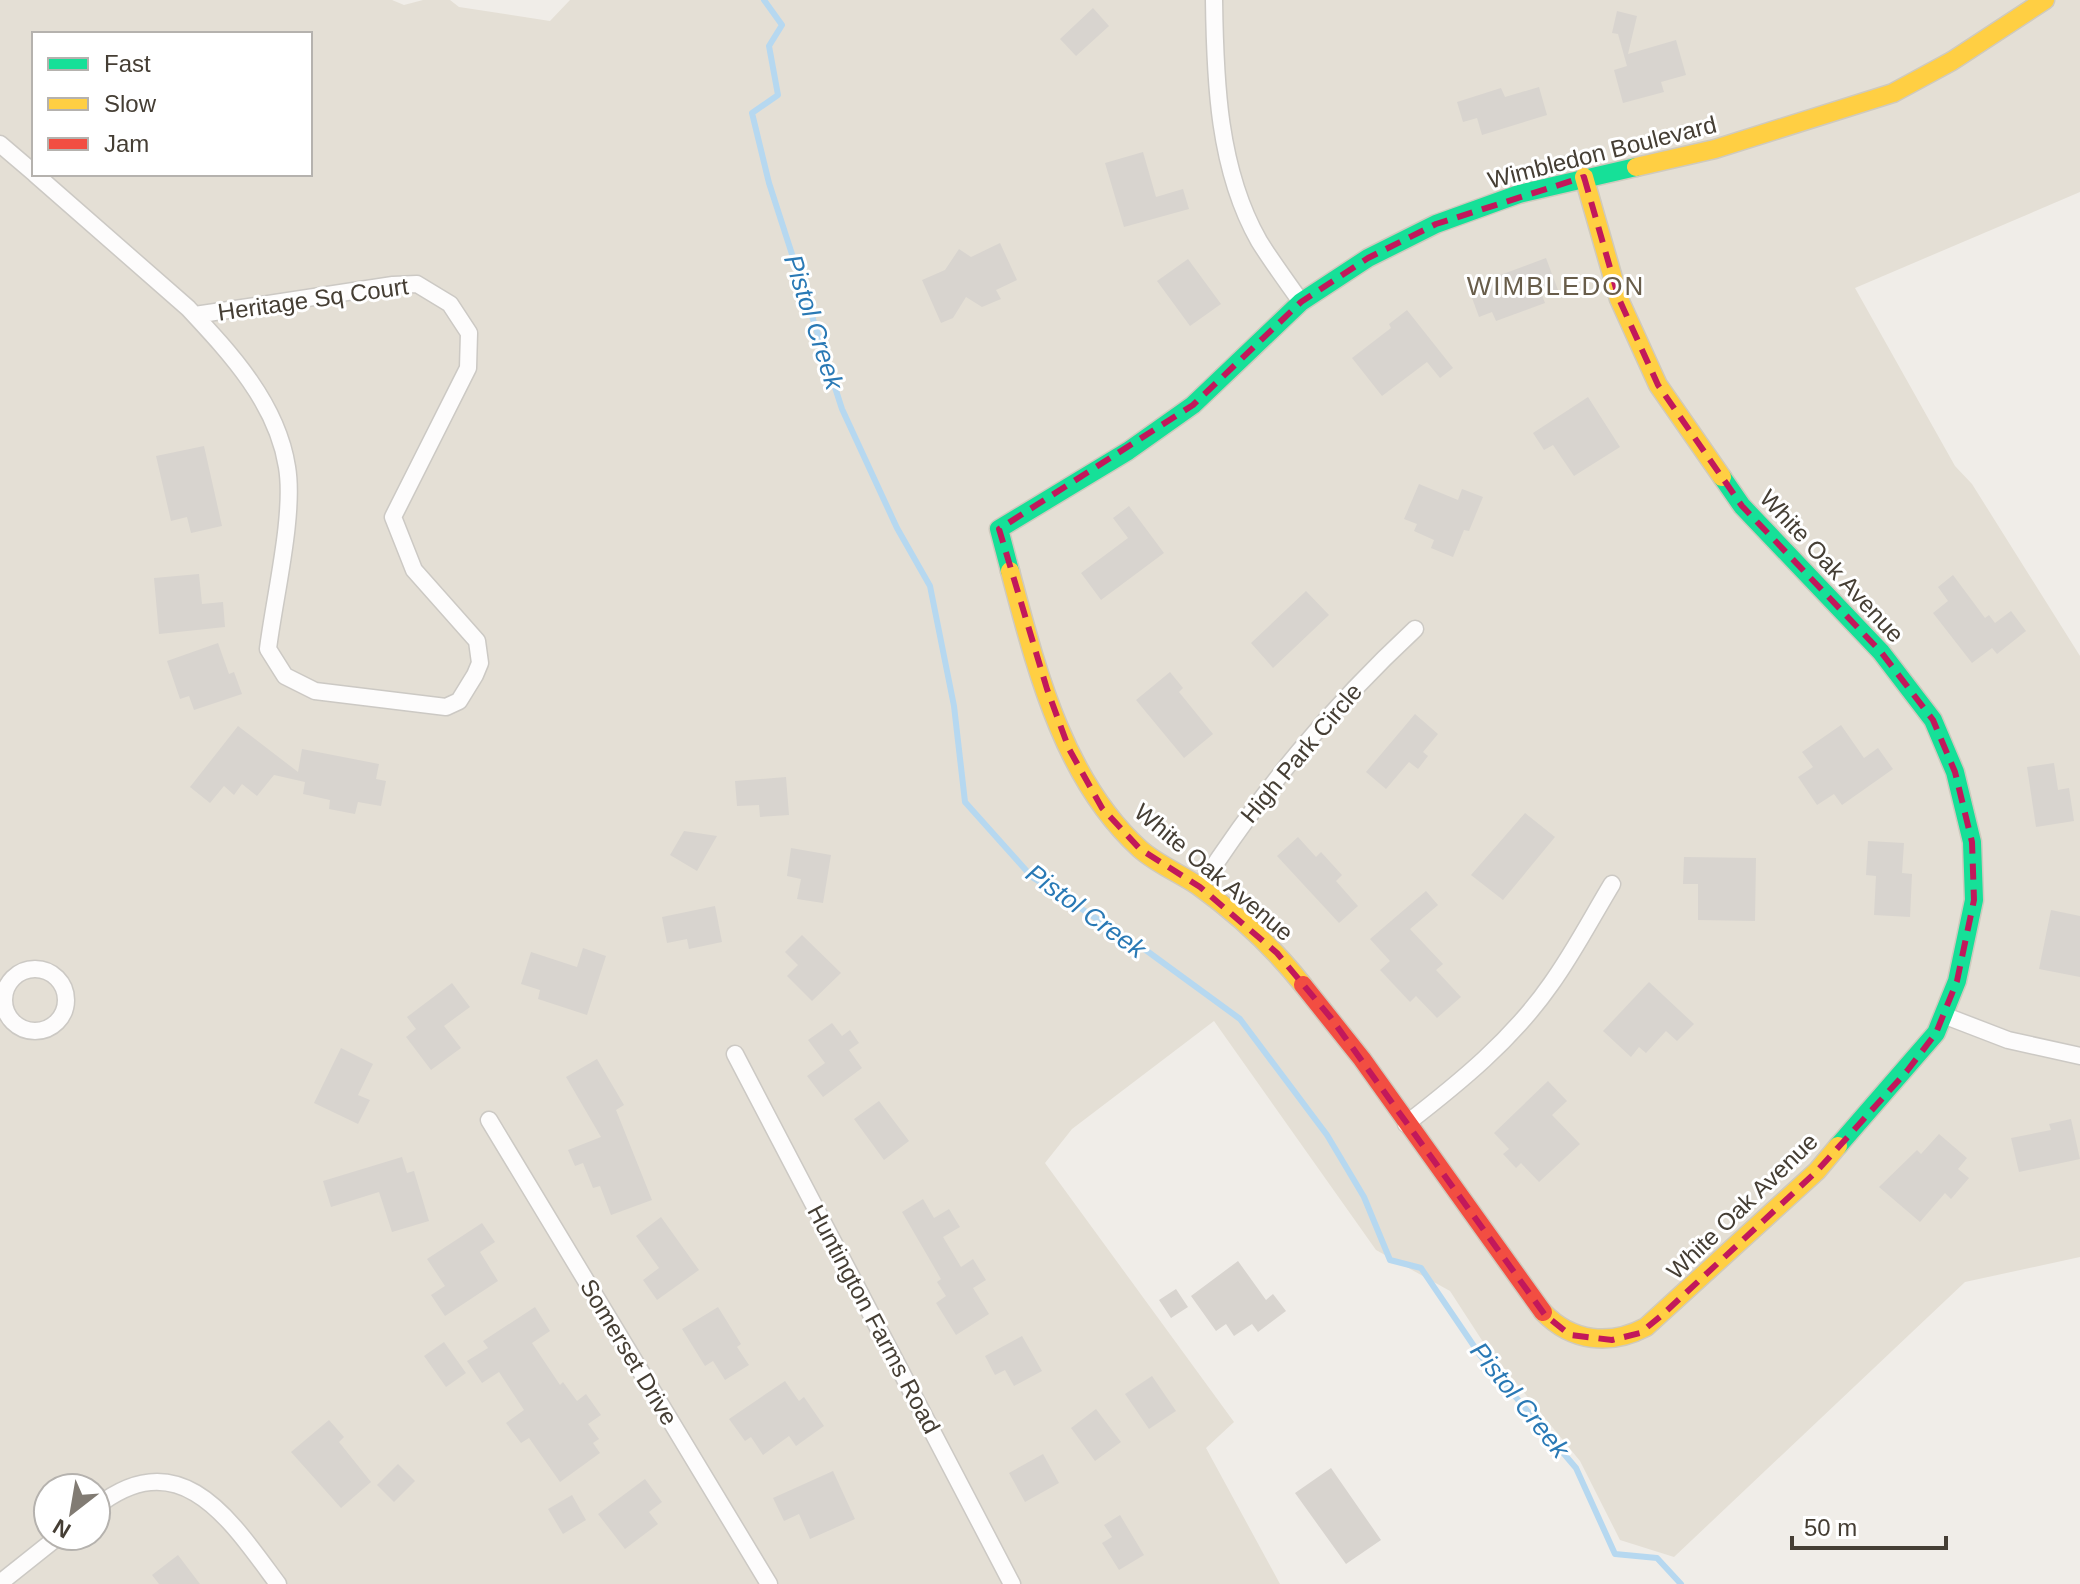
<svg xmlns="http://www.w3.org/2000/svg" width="2080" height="1584" font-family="Arial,sans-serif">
<rect width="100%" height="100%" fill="#f0ede8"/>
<path fill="#e4dfd5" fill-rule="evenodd" d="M0,0H392L404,5L423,0H450L459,7L550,21L570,0H2080V192L1855,288L1955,466L1972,484L2080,656V1257L1965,1282L1674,1557L1620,1540L1580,1461L1485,1345L1450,1291L1376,1250L1214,1021L1072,1129L1045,1163L1234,1422L1206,1448L1280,1584H0ZM34,34H310V174H34ZM48,1488H96V1536H48Z"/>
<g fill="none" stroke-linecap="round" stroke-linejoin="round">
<path stroke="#b6d8f0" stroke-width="6" d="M764,0L782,25L769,46L778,95L752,113L769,183L842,409L897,528L930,586L954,706L965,802L1032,877L1147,951L1240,1019L1327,1135L1364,1197L1390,1260L1421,1268L1480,1355L1576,1468L1615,1554L1657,1558L1681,1584"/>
</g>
<path fill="#d8d4cf" d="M1093,8L1109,26L1076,56L1060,39Z
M1617,11L1637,16L1628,54L1676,40L1686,75L1661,82L1664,92L1623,103L1614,70L1627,66L1618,34L1612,33Z
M1539,87L1547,115L1482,135L1477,118L1463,122L1457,102L1501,88L1505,97Z
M1143,152L1156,197L1183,189L1189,209L1124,227L1105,163Z
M1000,243L1017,280L996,290L1001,299L982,307L966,297L953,318L941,323L922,280L945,270L959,249L971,257Z
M1546,258L1558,290L1542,295L1545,303L1496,321L1492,312L1479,317L1468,287Z
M1188,259L1221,304L1190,326L1157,281Z
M1407,310L1453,368L1440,378L1427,362L1382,396L1352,358L1391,328L1389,324Z
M1588,397L1620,447L1574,476L1553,445L1544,450L1533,433Z
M204,446L222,526L191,533L187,517L171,521L156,456Z
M1419,484L1458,500L1462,489L1483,497L1469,531L1464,530L1453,557L1431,548L1434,540L1414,531L1417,524L1404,519Z
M1129,506L1164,553L1101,600L1081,573L1128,538L1113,518Z
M199,574L202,604L223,602L225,627L159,634L154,578Z
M1953,575L1985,618L1989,615L1995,623L2011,611L2026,631L1997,654L1992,648L1972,663L1933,613L1948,601L1938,587Z
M1306,591L1329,615L1273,668L1251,643Z
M218,643L229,674L234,672L242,694L194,710L189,696L180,699L167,661Z
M1170,672L1183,688L1179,692L1213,734L1184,758L1136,700Z
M1415,714L1438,734L1423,752L1428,756L1418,769L1409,762L1386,789L1366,772Z
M1841,725L1864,758L1878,748L1893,769L1842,805L1834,794L1817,805L1798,777L1813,767L1802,752Z
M238,726L298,772L302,749L379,764L376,779L386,781L381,806L358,802L355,814L329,809L330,800L303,794L305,782L274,775L257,796L242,784L234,795L224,786L210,803L190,787Z
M2054,763L2058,790L2069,788L2074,821L2036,827L2027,767Z
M786,777L789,815L760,817L759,805L737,806L735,781Z
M1525,813L1555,837L1503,900L1471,875Z
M684,831L717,836L697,871L670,855Z
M1298,837L1316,857L1321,852L1342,875L1336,881L1358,906L1339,923L1277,856Z
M1868,841L1904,843L1902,873L1912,874L1910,917L1874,915L1876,876L1866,875Z
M791,848L831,855L823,903L797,899L801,879L787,876Z
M1684,857L1756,858L1755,921L1698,920V884H1683Z
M1426,891L1438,905L1410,929L1443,964L1436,970L1461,997L1437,1018L1416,996L1410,1002L1380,970L1390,961L1370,939Z
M715,906L722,942L689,949L687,939L667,943L662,917Z
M2051,910L2080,916V977L2039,969Z
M802,935L841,973L812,1001L787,976L798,965L785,952Z
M583,948L606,956L587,1015L538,999L540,990L521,984L531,952L577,967Z
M1649,982L1694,1024L1677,1041L1666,1031L1646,1053L1639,1047L1631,1057L1603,1031Z
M452,983L470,1007L444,1026L461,1048L431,1070L406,1037L416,1029L407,1017Z
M832,1023L842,1036L850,1030L859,1043L849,1050L862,1068L823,1097L807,1076L825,1063L808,1040Z
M341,1048L373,1064L358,1095L370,1100L358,1124L314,1103Z
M597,1059L624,1105L616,1110L652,1200L611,1215L600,1186L593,1188L583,1163L575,1166L568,1150L601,1137L566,1077Z
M1548,1081L1567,1101L1552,1115L1580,1144L1539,1182L1521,1163L1516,1168L1503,1154L1509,1149L1494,1133Z
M879,1101L909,1141L884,1160L854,1119Z
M2071,1119L2080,1159L2019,1172L2011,1138L2051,1130L2049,1124Z
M1939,1134L1967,1158L1958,1169L1969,1178L1951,1199L1945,1193L1920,1222L1879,1187L1917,1150L1921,1154Z
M402,1157L407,1173L414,1171L429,1221L392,1232L379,1192L331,1207L323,1181Z
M923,1199L934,1218L949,1209L960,1227L943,1237L961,1267L973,1259L986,1280L973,1288L989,1314L956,1335L936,1303L946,1296L937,1282L941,1279L902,1212Z
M661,1217L699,1270L657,1300L643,1280L659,1268L636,1236Z
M482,1223L495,1242L480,1252L498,1281L445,1316L431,1295L445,1286L427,1259Z
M1238,1261L1266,1300L1273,1294L1286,1311L1258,1332L1252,1324L1234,1336L1226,1324L1216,1331L1191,1296Z
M1176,1289L1188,1307L1171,1318L1159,1300Z
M535,1307L550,1331L532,1343L560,1385L563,1382L577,1401L586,1394L601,1415L588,1424L599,1439L593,1443L600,1453L560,1482L529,1438L521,1443L506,1423L524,1410L499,1372L482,1383L467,1361L488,1348L483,1341Z
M718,1307L741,1344L737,1347L749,1365L725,1380L713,1361L705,1366L682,1329Z
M1022,1336L1042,1371L1014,1386L1005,1370L995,1375L985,1356Z
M444,1342L466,1373L446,1387L424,1356Z
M1152,1376L1176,1411L1149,1429L1125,1394Z
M785,1381L799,1401L804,1397L824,1426L796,1446L789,1436L763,1455L751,1437L745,1441L729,1419Z
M1096,1409L1121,1442L1095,1461L1071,1428Z
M329,1420L344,1437L339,1442L371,1482L341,1508L291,1452Z
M1043,1454L1059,1483L1025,1502L1009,1473Z
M398,1464L415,1481L394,1502L377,1485Z
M1331,1468L1381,1540L1346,1564L1295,1493Z
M833,1471L855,1519L810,1539L799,1514L784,1521L773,1498Z
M645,1479L662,1502L649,1512L658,1524L625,1549L598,1514Z
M572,1495L586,1520L563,1534L548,1509Z
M1120,1515L1144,1555L1119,1570L1102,1543L1112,1537L1104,1525Z
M178,1555L200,1584H159L152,1575Z"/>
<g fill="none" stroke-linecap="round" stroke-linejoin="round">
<g stroke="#ccc9c4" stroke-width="19">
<path id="street" d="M1214,0C1215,80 1218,169 1259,241C1272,262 1287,282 1301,302
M0,144L34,173
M35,174L188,308C230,353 277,403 287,467C295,514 274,599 268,649L285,676L315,691L446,707L459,701L475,675L480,663L477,641L414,570L393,517L468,368L469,333L450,304L417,284L393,285L195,315
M1200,887C1263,790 1330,708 1415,629
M4 1000a31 31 0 1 1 62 0a31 31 0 1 1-62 0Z
M1943,1015L2008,1040L2080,1056
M735,1054L1012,1584
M489,1120L769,1584
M1406,1124C1459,1083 1512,1040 1551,984C1574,952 1592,917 1612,884
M96,1507C181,1440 231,1521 278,1584
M0,1583L59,1536"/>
</g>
<g stroke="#cfcabe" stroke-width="21">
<path id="fast" d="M1722,477L1742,506L1881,652L1933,720L1955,772L1972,842L1974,900L1957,981L1936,1033L1838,1146
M1010,571L999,529L1128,451L1193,405L1301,302L1368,258L1436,224L1519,194L1636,167"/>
</g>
<g stroke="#cfcabe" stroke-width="21">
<path id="slow" d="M1636,167L1715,149L1893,93L1952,61L2045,0
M1584,177L1619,299L1658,385L1722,477
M1010,571C1036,668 1063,779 1140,849C1157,864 1179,873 1197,885C1236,913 1273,947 1303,985
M1543,1312C1572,1342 1610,1346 1646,1327L1817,1171L1838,1146"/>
</g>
<g stroke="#cfcabe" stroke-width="21">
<path id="jam" d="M1303,985L1362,1059L1543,1312"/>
</g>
<use href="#street" stroke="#fdfcfc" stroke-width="16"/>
<use href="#fast" stroke="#16e098" stroke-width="18"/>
<use href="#slow" stroke="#ffcf43" stroke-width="18"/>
<use href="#jam" stroke="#f24e42" stroke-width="18"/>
</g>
<path fill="none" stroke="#c2185b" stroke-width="6" stroke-dasharray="16 10" stroke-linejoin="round" d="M1584,177L1619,299L1658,385L1742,506L1881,652L1933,720L1955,772L1972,842L1974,900L1957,981L1936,1033L1907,1071L1817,1171L1661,1316L1640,1333L1612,1340L1570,1335L1545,1315L1331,1018L1277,953L1200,887L1140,849L1102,808L1069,749L1047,689L999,529L1193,405L1301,302L1368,258L1436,224Z"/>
<g text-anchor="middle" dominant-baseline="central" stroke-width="6" stroke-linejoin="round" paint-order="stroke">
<g font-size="24" fill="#453e34" stroke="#fff">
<text transform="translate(1602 152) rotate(-14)">Wimbledon Boulevard</text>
<text transform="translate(313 299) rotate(-8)">Heritage Sq Court</text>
<text transform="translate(1832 566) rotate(47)">White Oak Avenue</text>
<text transform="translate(1301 753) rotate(-50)">High Park Circle</text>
<text transform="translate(1214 872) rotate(40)">White Oak Avenue</text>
<text transform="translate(1742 1206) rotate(-44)">White Oak Avenue</text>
<text transform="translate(874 1319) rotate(62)">Huntington Farms Road</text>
<text transform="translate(629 1352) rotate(59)">Somerset Drive</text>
</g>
<g font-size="26" letter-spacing="2" fill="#685d4a" stroke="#fff">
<text x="1556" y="286">WIMBLEDON</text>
</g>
<g font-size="26" font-style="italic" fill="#2979b5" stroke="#fff">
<text transform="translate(814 322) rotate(72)">Pistol Creek</text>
<text transform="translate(1086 911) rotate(36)">Pistol Creek</text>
<text transform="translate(1520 1400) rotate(51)">Pistol Creek</text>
</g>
</g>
<rect x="32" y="32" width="280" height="144" fill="#ffffff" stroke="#b5b2ae" stroke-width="2"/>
<rect x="48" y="58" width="40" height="12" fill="#16e098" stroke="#b5b2ae" stroke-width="2"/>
<text x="104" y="72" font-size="24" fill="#453e34">Fast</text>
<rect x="48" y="98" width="40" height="12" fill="#ffcf43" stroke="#b5b2ae" stroke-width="2"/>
<text x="104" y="112" font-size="24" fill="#453e34">Slow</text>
<rect x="48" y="138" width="40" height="12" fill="#f24e42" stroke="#b5b2ae" stroke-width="2"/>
<text x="104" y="152" font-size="24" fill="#453e34">Jam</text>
<g transform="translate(72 1512) rotate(211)"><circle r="38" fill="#ffffff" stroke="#b5b2ae" stroke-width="2"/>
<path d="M0-6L14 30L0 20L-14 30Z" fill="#817b73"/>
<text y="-12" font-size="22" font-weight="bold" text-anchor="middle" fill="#453e34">N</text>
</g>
<path d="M1792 1536v12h154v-12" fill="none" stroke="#453e34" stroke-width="4"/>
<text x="1804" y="1536" font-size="24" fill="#453e34" stroke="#ffffff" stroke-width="6" paint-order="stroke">50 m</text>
</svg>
